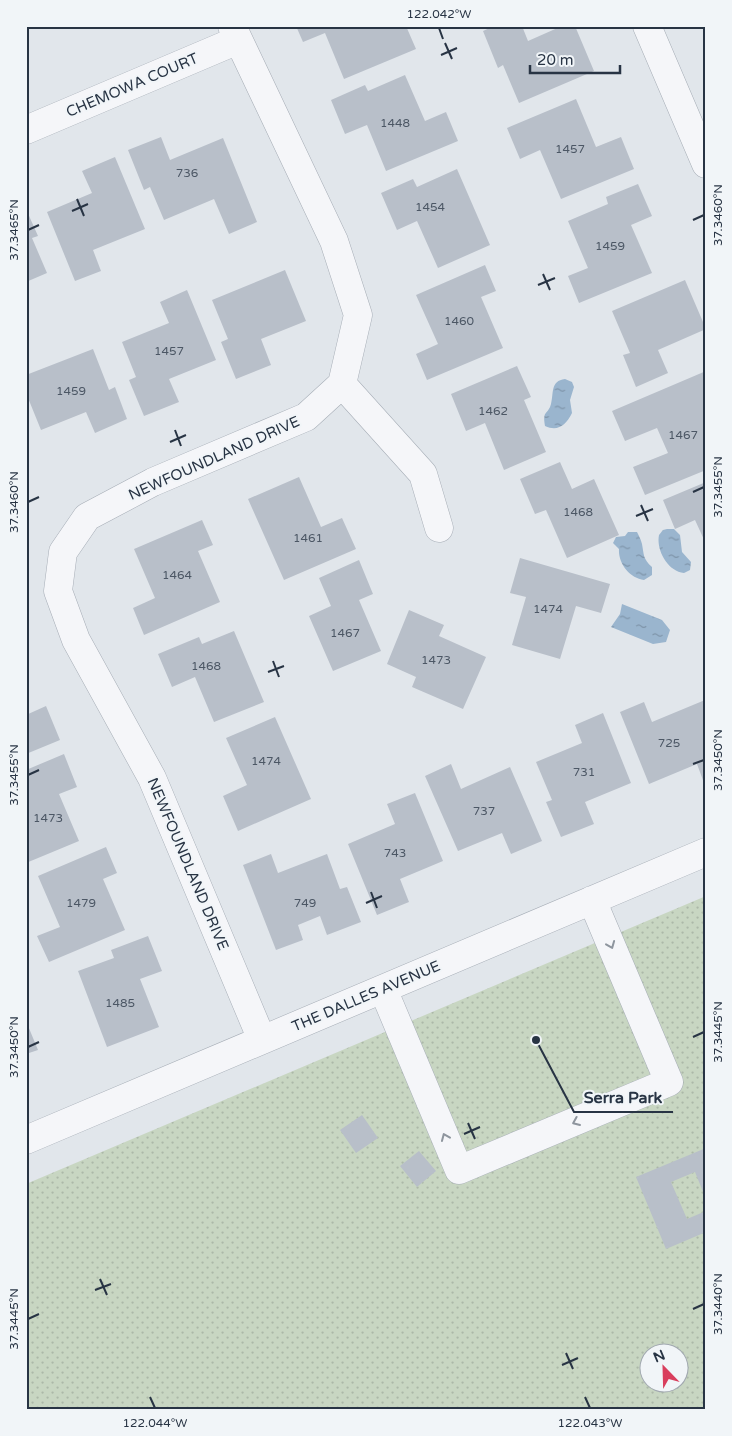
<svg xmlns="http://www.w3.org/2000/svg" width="732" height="1436" font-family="'Varela Round',sans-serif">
<defs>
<pattern id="park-dots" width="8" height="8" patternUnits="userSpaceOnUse" patternTransform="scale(1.25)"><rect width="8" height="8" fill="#c8d6c2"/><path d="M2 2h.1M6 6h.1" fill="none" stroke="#acb8a8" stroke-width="1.8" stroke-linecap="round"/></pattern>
<pattern id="water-ripples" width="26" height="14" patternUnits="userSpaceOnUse" patternTransform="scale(1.25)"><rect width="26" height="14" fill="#9ab5ce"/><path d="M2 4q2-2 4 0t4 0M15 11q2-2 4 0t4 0" fill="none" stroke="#7e94a9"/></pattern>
</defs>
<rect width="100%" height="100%" fill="#e1e6eb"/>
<path fill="url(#park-dots)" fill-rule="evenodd" d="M706,896V1410H26V1184ZM650,1354H680V1384H650Z"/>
<path fill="url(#water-ripples)" d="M565,379L572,382L574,387L570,400L572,413C566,425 558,432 545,426C542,410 548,415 551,404C554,393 550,381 565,379Z
M667,529H674L680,535L682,552L691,562L690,570L684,573C667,571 656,549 659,535L663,530Z
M628,532H637C639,536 641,540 642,544C644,555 643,559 652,567V575L644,580C630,578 618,564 619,549L613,543L616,537L625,536Z
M622,604L662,620L670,630L666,642L653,644L611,627L620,614Z"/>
<path fill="#b8bfc9" d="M296,26H381L382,29L388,26H406L416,49L344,79L325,33L303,42Z
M494,26H522L528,41L562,26H575L594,71L519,103L503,65L498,68L483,31Z
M405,75L425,121L446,112L458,141L386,171L367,125L345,134L331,100L365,85L368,91Z
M576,99L596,147L621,137L634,169L561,199L540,150L520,159L507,128Z
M161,137L170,160L223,138L257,222L229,234L214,199L164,220L150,187L144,190L128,150Z
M115,157L145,229L93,250L101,271L75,281L47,212L92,193L82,171Z
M457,169L490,245L438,268L417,221L397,230L381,193L413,179L417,187Z
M638,184L652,216L631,225L652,273L579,303L568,276L588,268L568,221L608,204L606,197Z
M26,209L38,236L32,238L47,273L26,282Z
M485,265L496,291L481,297L503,348L427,380L416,354L438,344L416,295Z
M285,270L306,321L261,339L271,365L236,379L221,342L228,339L212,300Z
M685,280L706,329L658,350L668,373L636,387L623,355L630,353L612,311Z
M187,290L216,360L169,379L179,402L144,416L129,380L136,377L122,342L169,323L160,302Z
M93,349L109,390L115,387L127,419L95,433L86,412L41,430L26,393V375Z
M517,366L531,397L524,400L546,452L504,470L485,423L466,431L451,394Z
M706,371V470L645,495L633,467L668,453L657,428L625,441L612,411Z
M560,462L572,489L594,479L619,535L567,558L546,510L535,514L520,479Z
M299,477L321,527L342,518L356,549L284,580L248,499Z
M706,482V544L695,520L675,529L663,500Z
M202,520L213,545L198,551L220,602L144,635L133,608L155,598L134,549Z
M520,558L610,584L601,613L576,606L560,659L512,645L526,597L510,593Z
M359,560L373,594L359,600L381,651L333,671L309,616L331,606L319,578Z
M409,610L444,625L439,636L486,657L463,709L412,687L416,677L387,664Z
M234,631L264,702L214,722L195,677L172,687L158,654L199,637L202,644Z
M705,700L706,782L704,783L697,764L649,784L620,712L644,702L652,722Z
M46,706L60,740L26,754V715Z
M603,713L631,783L585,802L594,824L561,837L546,802L552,800L536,762L582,743L575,725Z
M275,717L311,799L238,831L223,796L247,785L226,738Z
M64,754L77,787L59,794L79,841L26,863V770Z
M451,764L461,789L510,767L542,841L511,854L502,833L458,851L425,776Z
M415,793L443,861L400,879L409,902L377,915L348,844L395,824L387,804Z
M106,847L117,873L103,879L125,930L49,962L37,936L60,927L38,876Z
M271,854L278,873L327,854L340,889L347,887L361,922L327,935L320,916L298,925L303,940L276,950L243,865Z
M148,936L162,971L140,979L159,1027L107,1047L78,971L114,958L111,950Z
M26,1021L38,1050L26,1054Z
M362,1115L378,1138L356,1153L340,1130Z
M706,1148V1199L695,1172L671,1182L687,1219L706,1211V1232L666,1249L636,1177Z
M419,1151L436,1171L417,1187L400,1166Z"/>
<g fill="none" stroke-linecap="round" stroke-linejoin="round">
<g stroke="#a6adb6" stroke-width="29">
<path id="minor" d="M232,26L334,241L358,315L342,384L306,417L153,482L87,517L63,552L58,591L76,640L152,778L262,1040
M647,26L706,164
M26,130L238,40
M342,384L423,474L439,528
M383,989L459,1170L669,1082L592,900
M26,1140L706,852"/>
</g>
<use href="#minor" stroke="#f5f6f9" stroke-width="28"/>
</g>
<defs><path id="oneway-chevron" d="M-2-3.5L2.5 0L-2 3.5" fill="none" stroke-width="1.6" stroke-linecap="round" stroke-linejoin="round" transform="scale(1.25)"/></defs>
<g stroke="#8e959e">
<use href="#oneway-chevron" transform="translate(611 945) rotate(68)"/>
<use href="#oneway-chevron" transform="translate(576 1122) rotate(157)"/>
<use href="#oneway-chevron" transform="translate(445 1137) rotate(-113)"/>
</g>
<path fill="none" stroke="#283444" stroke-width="2" d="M439,28L443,39M445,43L452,59M441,55L457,48M77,199L84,216M72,211L88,204M693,220L704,215M28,230L39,225M543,274L550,290M538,285L555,278M175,430L181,446M170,442L186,435M693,492L704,487M28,502L39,497M641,505L648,521M636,516L653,509M273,661L279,677M268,672L284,666M693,764L704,760M28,775L39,770M371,892L377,908M366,903L382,896M693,1037L704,1032M28,1047L39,1042M468,1123L475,1139M464,1134L480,1127M100,1279L107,1295M95,1290L111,1284M693,1309L704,1304M28,1319L39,1314M566,1353L573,1369M562,1365L578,1358M150,1397L155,1408M585,1397L590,1408"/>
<g text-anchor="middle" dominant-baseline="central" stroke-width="4" stroke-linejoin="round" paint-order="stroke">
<g font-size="12" fill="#4c5765">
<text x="395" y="123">1448</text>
<text x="570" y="149">1457</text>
<text x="187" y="173">736</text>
<text x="430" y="207">1454</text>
<text x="610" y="246">1459</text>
<text x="459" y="321">1460</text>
<text x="169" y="351">1457</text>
<text x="71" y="391">1459</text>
<text x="493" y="411">1462</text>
<text x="683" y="435">1467</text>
<text x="578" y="512">1468</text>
<text x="308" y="538">1461</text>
<text x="177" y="575">1464</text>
<text x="548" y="609">1474</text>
<text x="345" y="633">1467</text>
<text x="436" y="660">1473</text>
<text x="206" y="666">1468</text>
<text x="669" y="743">725</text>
<text x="266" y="761">1474</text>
<text x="584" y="772">731</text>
<text x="484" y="811">737</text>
<text x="48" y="818">1473</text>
<text x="395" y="853">743</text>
<text x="81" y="903">1479</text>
<text x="305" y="903">749</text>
<text x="120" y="1003">1485</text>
</g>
<g font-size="15" fill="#283444" stroke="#f1f5f8">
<text transform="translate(132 85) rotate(-23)">CHEMOWA COURT</text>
<text transform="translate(214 458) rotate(-24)">NEWFOUNDLAND DRIVE</text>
<text transform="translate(188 864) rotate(67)">NEWFOUNDLAND DRIVE</text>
<text transform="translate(366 996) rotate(-23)">THE DALLES AVENUE</text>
</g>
</g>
<path fill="none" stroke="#283444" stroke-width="2" d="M536 1040L574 1112H673"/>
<circle fill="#283444" stroke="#f1f5f8" stroke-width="2" cx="536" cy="1040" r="5"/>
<g font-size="16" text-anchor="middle" font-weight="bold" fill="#283444" stroke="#f1f5f8" stroke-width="4" stroke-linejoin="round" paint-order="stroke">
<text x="623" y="1103">Serra Park</text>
</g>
<rect width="732" height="1436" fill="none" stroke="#f1f5f8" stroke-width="55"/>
<g transform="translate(664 1368) rotate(337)"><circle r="24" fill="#f1f5f8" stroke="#a1a8b0"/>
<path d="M0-4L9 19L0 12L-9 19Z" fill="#d93e5d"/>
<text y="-8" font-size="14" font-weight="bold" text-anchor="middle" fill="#283444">N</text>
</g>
<path d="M530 65v8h90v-8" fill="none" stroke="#283444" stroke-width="2.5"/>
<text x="537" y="65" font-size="15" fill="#283444" stroke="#f1f5f8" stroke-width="4" paint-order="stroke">20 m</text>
<rect x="28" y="28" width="676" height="1380" fill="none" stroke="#283444" stroke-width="2"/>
<g font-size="12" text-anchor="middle" fill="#283444">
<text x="439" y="18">122.042°W</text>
<text transform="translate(718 215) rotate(-90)" y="4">37.3460°N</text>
<text transform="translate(14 230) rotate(-90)" y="4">37.3465°N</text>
<text transform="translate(718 487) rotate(-90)" y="4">37.3455°N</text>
<text transform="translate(14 502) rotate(-90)" y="4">37.3460°N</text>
<text transform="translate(718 760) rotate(-90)" y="4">37.3450°N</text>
<text transform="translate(14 775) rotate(-90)" y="4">37.3455°N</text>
<text transform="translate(718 1032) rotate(-90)" y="4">37.3445°N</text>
<text transform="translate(14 1047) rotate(-90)" y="4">37.3450°N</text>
<text transform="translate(718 1304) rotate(-90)" y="4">37.3440°N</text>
<text transform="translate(14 1319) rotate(-90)" y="4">37.3445°N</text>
<text x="155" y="1427">122.044°W</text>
<text x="590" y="1427">122.043°W</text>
</g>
</svg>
